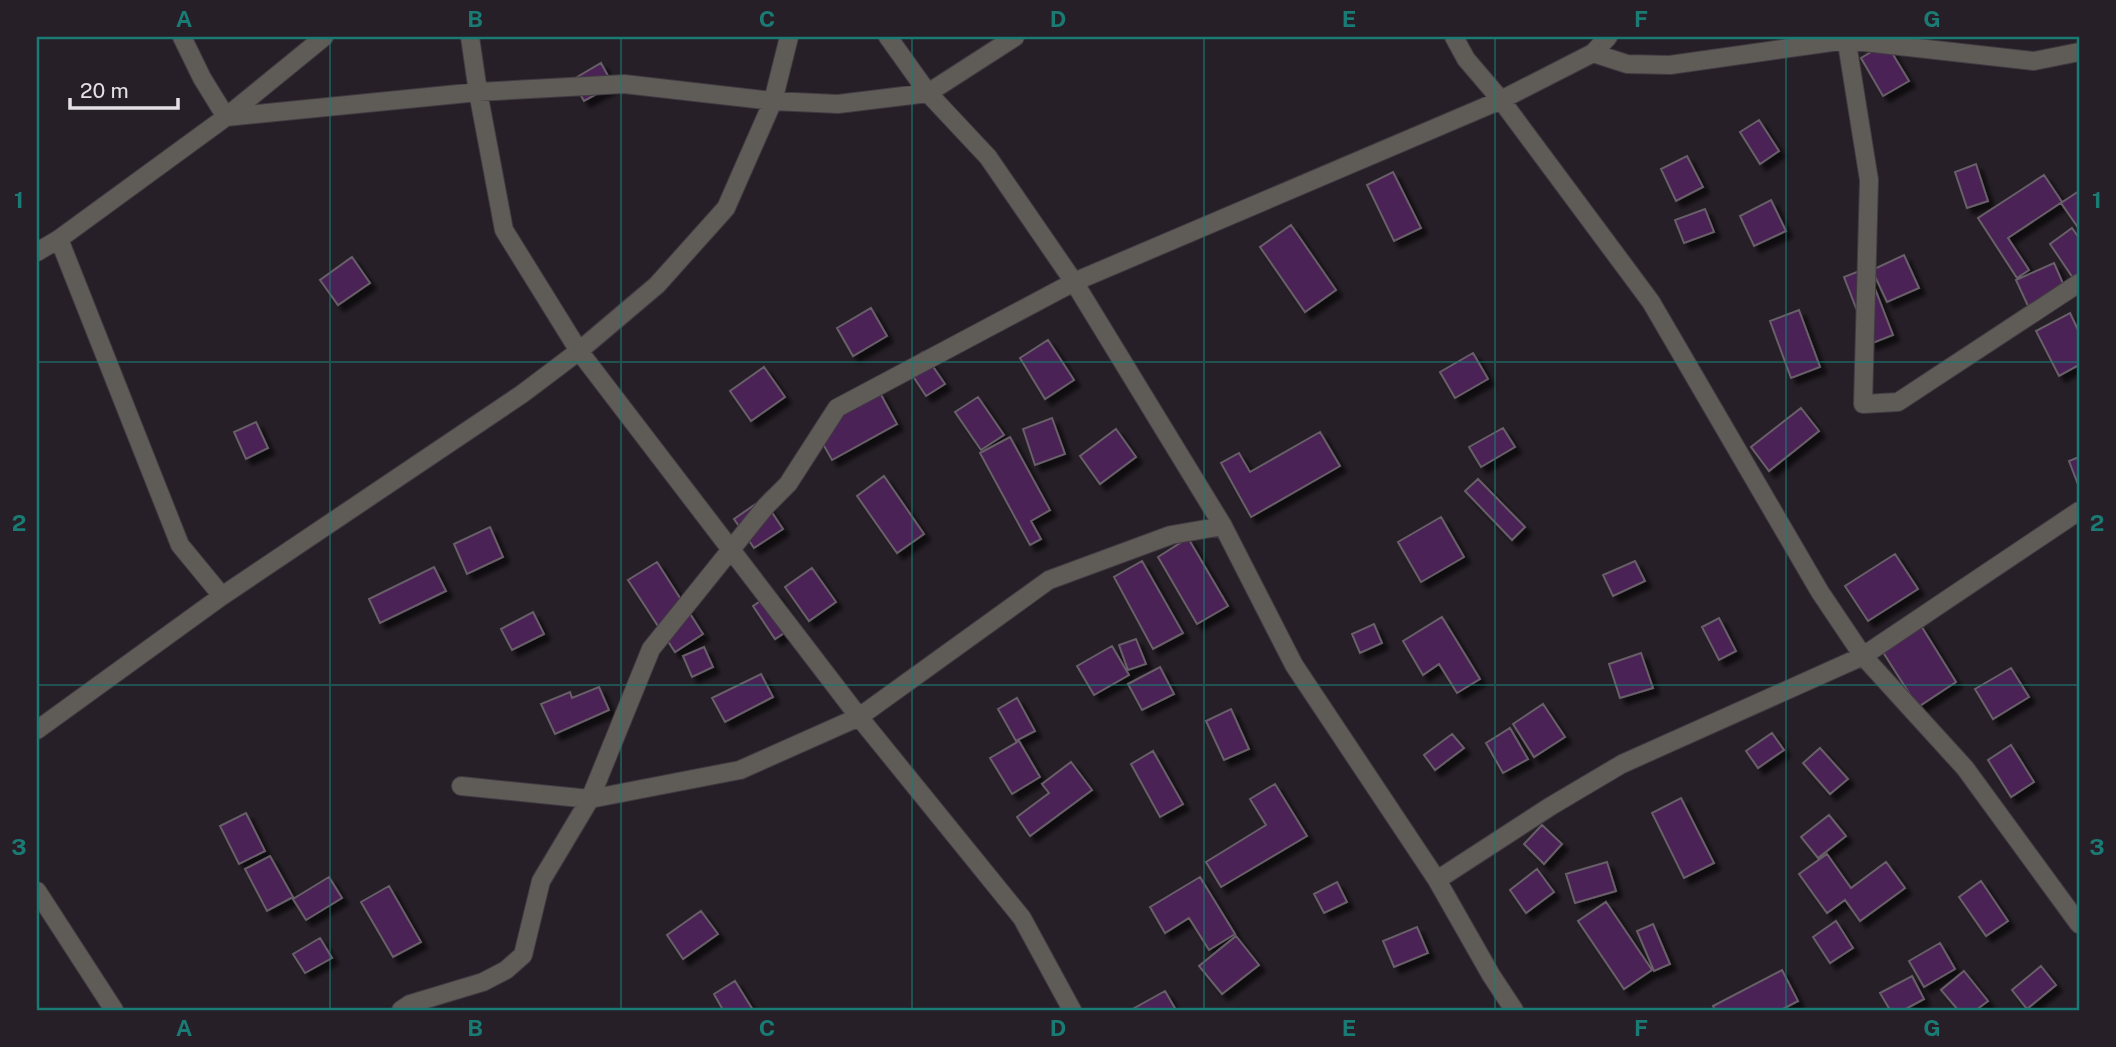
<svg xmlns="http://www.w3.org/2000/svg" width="2116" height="1047" font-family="'Public Sans',sans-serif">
<defs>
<filter id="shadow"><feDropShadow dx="6" dy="6" stdDeviation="2" flood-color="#0009"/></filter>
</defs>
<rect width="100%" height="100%" fill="#261f27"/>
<path fill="#4b2254" stroke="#675f68" stroke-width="2" filter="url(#shadow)" d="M1886,43L1909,81L1883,96L1861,58Z
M601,63L613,85L584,101L572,80Z
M1759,120L1779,151L1760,164L1740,132Z
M1687,156L1703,187L1676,201L1661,169Z
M1976,164L1988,201L1967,208L1955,172Z
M1393,172L1421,228L1394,241L1367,185Z
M2044,175L2062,202L2008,238L2029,270L2017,278L1978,218Z
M2079,191V229L2061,203Z
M1771,200L1786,231L1754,246L1740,216Z
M1705,209L1714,232L1684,243L1675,220Z
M1291,225L1336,290L1305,312L1260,247Z
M2072,228L2079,238V273L2073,278L2050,244Z
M1904,255L1919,288L1887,302L1872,270Z
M352,257L370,283L338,305L320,280Z
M2054,263L2065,288L2028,306L2016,280Z
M1867,268L1893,335L1870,344L1844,277Z
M871,308L887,336L853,356L837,328Z
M1799,310L1820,367L1791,378L1770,321Z
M2070,313L2079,332V365L2059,376L2036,331Z
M1048,340L1074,380L1045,399L1020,358Z
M923,352L945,384L926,396L905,364Z
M1473,353L1488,379L1455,398L1440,372Z
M764,367L785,397L751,421L730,391Z
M879,391L897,424L832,460L814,428Z
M978,397L1004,435L981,450L955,412Z
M1801,408L1819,431L1769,471L1751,447Z
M1052,418L1065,454L1035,465L1023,429Z
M256,422L268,448L246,459L234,432Z
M1503,428L1515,447L1481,467L1469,447Z
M1116,429L1136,457L1100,484L1080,456Z
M1320,432L1340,466L1251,517L1221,463L1239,453L1250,472Z
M1010,437L1050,510L1031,521L1041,539L1030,545L980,453Z
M2079,457V487L2069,461Z
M884,476L924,534L897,553L857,496Z
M1478,479L1525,527L1512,540L1465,491Z
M763,499L783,529L754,548L734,519Z
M1441,517L1464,557L1421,582L1398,542Z
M490,527L503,557L467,574L454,544Z
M1188,538L1228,606L1197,624L1158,557Z
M1895,554L1918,589L1868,621L1845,586Z
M1142,561L1183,633L1153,649L1114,577Z
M1635,561L1645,581L1613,596L1603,575Z
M657,562L703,634L675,652L628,580Z
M434,567L446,591L380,623L369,599Z
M812,568L836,602L809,621L785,587Z
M774,592L795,626L775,639L753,606Z
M533,612L544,634L512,650L501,629Z
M1442,617L1480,679L1457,693L1439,664L1423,675L1403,641Z
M1719,618L1736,651L1719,660L1702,627Z
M1374,624L1382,643L1360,653L1352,634Z
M1920,624L1956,682L1918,707L1881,649Z
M1136,639L1146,664L1128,670L1119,645Z
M1112,646L1129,675L1094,695L1077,666Z
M704,647L713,667L692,677L683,656Z
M1641,653L1653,688L1620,698L1609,664Z
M1160,667L1174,694L1142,710L1128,684Z
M2011,668L2029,697L1993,719L1975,689Z
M761,674L773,697L725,722L712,698Z
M599,687L609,710L555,734L541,704L570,692L572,698Z
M1017,698L1035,731L1016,741L998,709Z
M1543,704L1565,737L1534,757L1513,724Z
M1231,709L1249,749L1224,760L1206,721Z
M1510,728L1528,759L1503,773L1486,743Z
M1772,733L1784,750L1758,768L1746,751Z
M1452,734L1464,748L1435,770L1424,755Z
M1019,741L1040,777L1012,794L990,758Z
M2011,745L2034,782L2011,797L1988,760Z
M1820,748L1848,779L1830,794L1803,763Z
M1153,751L1183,804L1160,817L1131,764Z
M1071,762L1092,790L1030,836L1017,817L1049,793L1042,784Z
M1275,784L1307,836L1221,887L1206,862L1266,825L1250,799Z
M1681,798L1714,863L1684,878L1652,813Z
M246,813L265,851L239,864L220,826Z
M1829,815L1846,836L1818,858L1801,837Z
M1542,825L1562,844L1544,864L1524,844Z
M1827,854L1851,888L1886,862L1905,888L1860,921L1845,900L1827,913L1799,874Z
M270,856L293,897L267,911L245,869Z
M1607,862L1616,891L1575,903L1566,874Z
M1537,869L1554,892L1526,913L1510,890Z
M329,877L342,898L306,920L293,899Z
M1200,877L1235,934L1209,950L1189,918L1165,933L1150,907Z
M1981,881L2008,921L1986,936L1959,897Z
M1337,882L1347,902L1324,913L1314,894Z
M389,886L421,942L393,957L361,902Z
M1606,902L1652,970L1624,989L1578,921Z
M701,911L718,934L683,959L667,935Z
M1836,921L1853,948L1830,963L1813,937Z
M1653,924L1670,964L1654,971L1637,931Z
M1417,927L1428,953L1394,967L1383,941Z
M1236,936L1259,965L1222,994L1199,966Z
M320,938L332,958L305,973L293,954Z
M1940,943L1955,969L1924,987L1909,961Z
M2041,966L2056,985L2027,1009L2012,990Z
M1782,970L1798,1001L1781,1010H1715L1713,1006Z
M1964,971L1988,1001L1976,1010H1958L1941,990Z
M1912,976L1924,999L1904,1010H1890L1880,993Z
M735,981L753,1010H723L714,994Z
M1165,991L1176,1010H1131Z"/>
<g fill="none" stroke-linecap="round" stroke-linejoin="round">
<g stroke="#413a42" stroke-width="20">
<path id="minor" d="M182,37L202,78L226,117L478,92L624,84L773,101L838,104L928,93L1015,37
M470,37L478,92L504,230L579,351L859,717L1022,918L1072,1010
M888,37L928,93L988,157L1074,282L1223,526L1294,665L1437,880L1491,975L1514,1010
M1454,37L1466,59L1501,100L1651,302L1820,592L1863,656L1965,768L2079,924
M1846,37L1869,180L1863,404L1898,402L2079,283
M1593,53L1627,64L1670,65L1846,40L2034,61L2079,52
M59,239L180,545L222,596
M37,252L59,239L226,117L324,37
M37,730L222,596L522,394L579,351L657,285L726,208L773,101L789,37
M461,786L590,799L740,770L859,717L1049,580L1171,535L1223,526
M1437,880L1551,806L1622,764L1863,656L2079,511
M37,891L114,1010
M401,1010L410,1004L483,982L506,970L523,955L541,881L590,799L651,649L766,506L788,484L837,408L1074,282L1501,100L1593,53L1608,37"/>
</g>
<use href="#minor" stroke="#5f5b57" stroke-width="18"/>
</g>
<path fill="none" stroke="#1a7b74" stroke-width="2" stroke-opacity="0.55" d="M330,37V1010M621,37V1010M912,37V1010M1204,37V1010M1495,37V1010M1786,37V1010M37,362H2079M37,685H2079"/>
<rect width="2116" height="1047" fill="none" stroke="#261f27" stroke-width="77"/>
<path d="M70 98v10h108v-10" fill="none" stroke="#e5e0e6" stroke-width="3.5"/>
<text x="80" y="98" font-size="21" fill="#e5e0e6" stroke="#261f27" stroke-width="5" paint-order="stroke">20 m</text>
<rect x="38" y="38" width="2040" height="971" fill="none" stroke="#1a7b74" stroke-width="2.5"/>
<g font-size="23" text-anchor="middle" font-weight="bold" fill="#1a7b74">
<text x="184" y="27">A</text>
<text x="475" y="27">B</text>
<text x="767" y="27">C</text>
<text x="1058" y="27">D</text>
<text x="1349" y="27">E</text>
<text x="1641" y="27">F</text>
<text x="1932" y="27">G</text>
<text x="19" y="208">1</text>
<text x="2097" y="208">1</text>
<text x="19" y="531">2</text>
<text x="2097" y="531">2</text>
<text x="19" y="855">3</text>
<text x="2097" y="855">3</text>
<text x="184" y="1036">A</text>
<text x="475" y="1036">B</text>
<text x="767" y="1036">C</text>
<text x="1058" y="1036">D</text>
<text x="1349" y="1036">E</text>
<text x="1641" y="1036">F</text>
<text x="1932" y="1036">G</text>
</g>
</svg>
